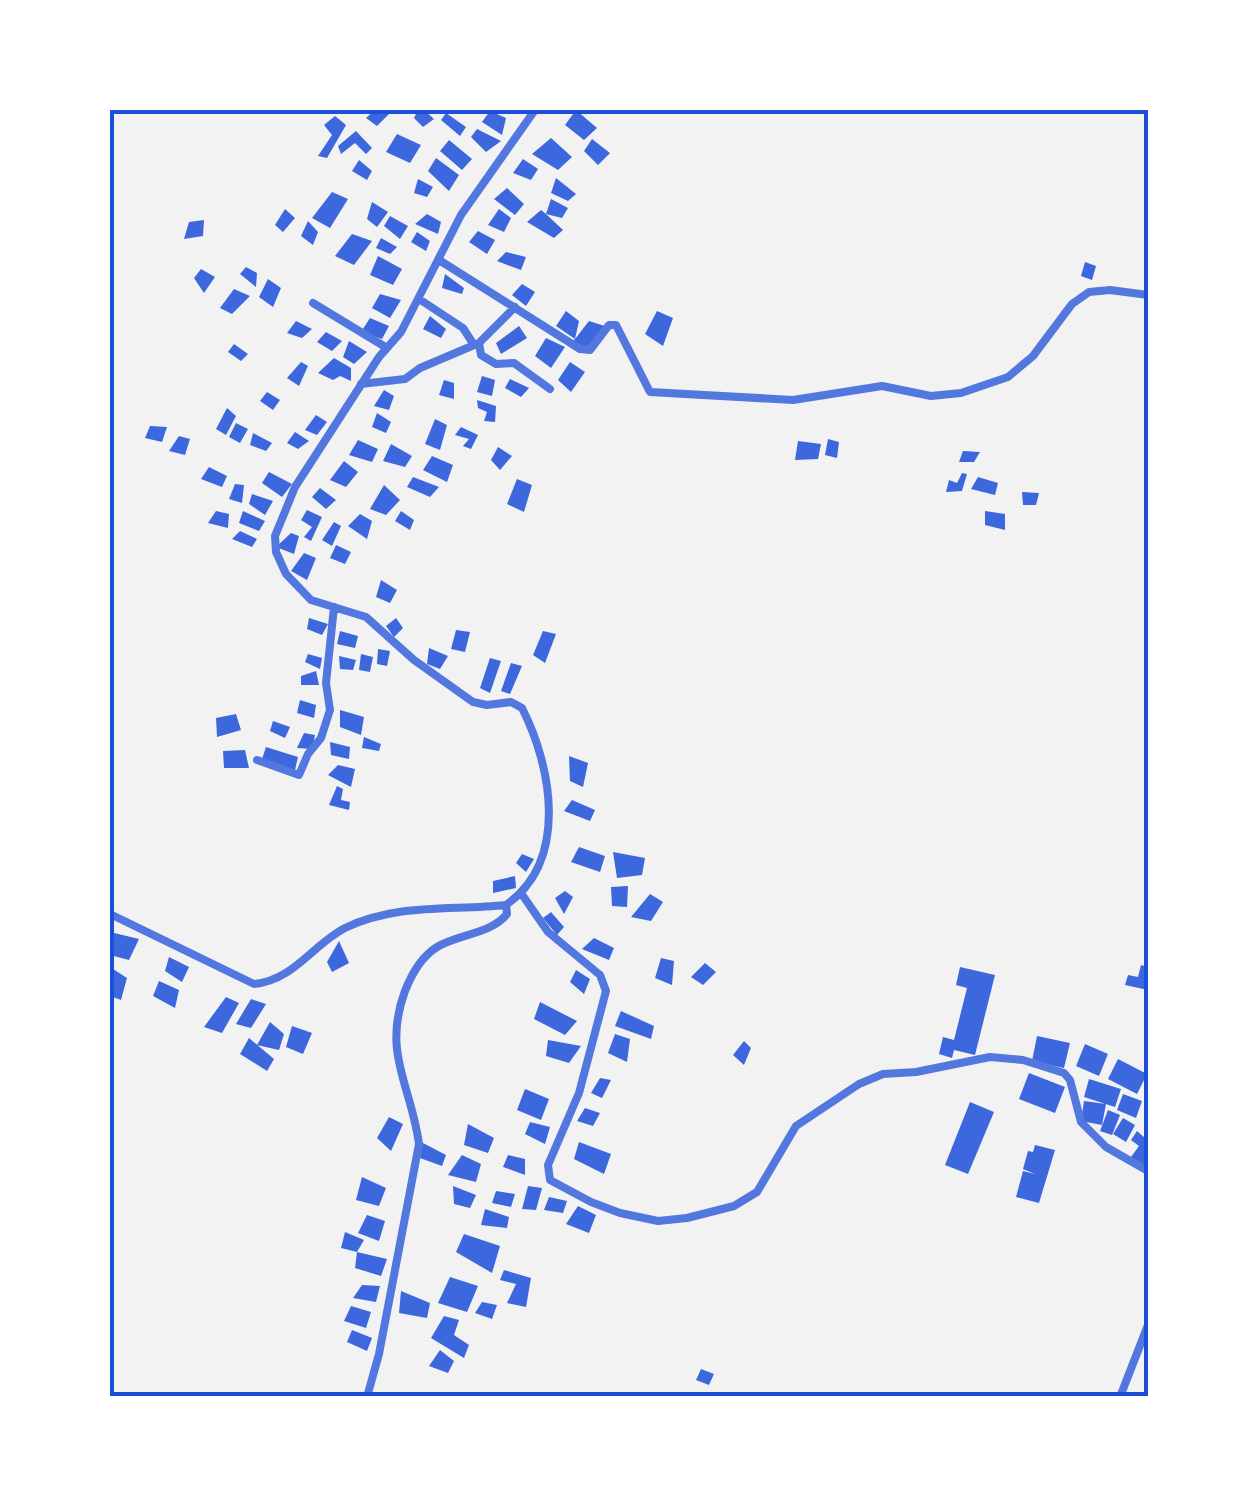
<svg xmlns="http://www.w3.org/2000/svg" width="1258" height="1507" font-family="Quicksand,sans-serif">
<rect width="100%" height="100%" fill="#f2f2f2"/>
<path fill="#3d67dc" d="M375,110H388L391,112L377,126L366,118Z
M418,110H424L434,119L423,127L414,118Z
M576,110L597,128L584,140L565,125Z
M490,111L506,118L502,135L482,122Z
M446,113L466,127L460,136L441,120Z
M335,116L346,125L327,158L318,156L332,135L324,125Z
M477,129L501,141L486,152L471,137Z
M356,131L372,148L366,154L355,143L341,154L338,146Z
M397,134L421,145L410,163L386,152Z
M551,138L572,157L558,170L532,154Z
M592,139L610,153L598,165L584,151Z
M449,140L472,159L462,170L440,151Z
M436,158L459,175L449,191L428,171Z
M523,159L538,169L531,180L513,173Z
M359,160L372,171L367,180L352,171Z
M556,178L576,194L568,201L551,193Z
M418,179L433,187L427,197L414,193Z
M507,188L524,204L515,215L494,199Z
M332,192L348,199L330,228L312,218Z
M551,199L568,208L562,218L546,214L563,230L554,238L527,222L541,210L546,214Z
M372,202L388,212L377,227L367,219Z
M285,209L295,218L283,232L275,225Z
M499,209L511,218L504,232L488,225Z
M427,214L441,222L438,234L415,224Z
M390,216L408,226L400,239L384,226Z
M204,220L203,236L184,239L189,222Z
M308,221L318,232L313,245L301,236Z
M478,231L495,240L487,254L469,242Z
M417,232L430,241L426,251L411,242Z
M352,234L372,241L354,265L335,256Z
M381,238L397,247L390,254L376,248Z
M506,252L526,257L521,270L497,261Z
M378,256L402,269L393,285L370,275Z
M1085,262L1096,266L1092,280L1081,276Z
M246,267L257,273L256,287L240,274Z
M201,269L215,277L204,293L194,278Z
M445,274L464,288L462,294L442,288Z
M268,279L281,288L273,307L259,297Z
M522,284L535,292L526,306L512,295Z
M234,289L250,296L232,314L220,308Z
M380,294L401,300L390,318L372,308Z
M566,311L579,321L575,339L589,321L608,327L586,351L571,343L575,339L556,326Z
M657,311L673,318L663,346L645,334Z
M430,316L446,329L441,338L423,329Z
M370,318L389,326L382,339L361,332Z
M296,321L312,329L302,338L287,333Z
M519,326L527,338L501,354L496,343Z
M326,332L342,341L332,351L317,342Z
M546,338L565,347L551,368L535,356Z
M349,341L367,352L354,364L343,357Z
M234,344L248,354L241,361L228,352Z
M334,358L351,368V381L340,376L333,380L318,373Z
M301,362L308,366L299,386L287,378Z
M570,362L585,372L571,392L558,380Z
M482,376L495,380L492,396L477,392Z
M510,379L529,388L521,397L505,388Z
M444,380L454,383V399L439,395Z
M384,390L394,396L389,410L374,406Z
M267,392L280,400L273,410L260,401Z
M477,400L496,406L495,422L484,421L487,412L478,408Z
M227,408L236,416L226,435L216,429Z
M377,413L391,422L386,433L372,427Z
M316,415L327,422L317,435L305,430Z
M435,419L447,425L440,450L425,444Z
M236,423L248,429L240,443L229,437Z
M150,426L167,427L162,442L145,438Z
M461,427L478,435L471,449L463,446L469,439L455,435Z
M295,432L309,441L298,449L287,443Z
M253,433L272,443L266,451L250,445Z
M179,436L190,439L185,455L169,451Z
M828,439L839,442L837,458L825,455Z
M358,440L378,449L372,462L349,455Z
M798,441L821,444L818,459L795,460Z
M391,444L412,456L405,467L383,461Z
M498,447L512,456L500,470L491,460Z
M963,451L980,452L974,462H959Z
M432,456L453,465L447,482L423,470Z
M344,461L358,472L346,487L330,480Z
M209,467L227,476L222,487L201,479Z
M269,472L292,484L282,497L262,483Z
M962,473L967,474L962,491L946,492L949,480L957,483Z
M413,477L439,487L430,497L407,487Z
M978,477L998,483L995,495L971,489Z
M517,479L532,485L524,512L507,504Z
M235,484L244,485L242,503L229,499Z
M384,485L400,500L386,515L370,509Z
M320,488L336,500L326,509L312,497Z
M1022,492L1039,493L1036,505H1023Z
M252,494L273,501L265,515L249,504Z
M307,510L322,517L311,541L304,537L312,527L301,520Z
M216,511L229,514L228,528L208,523Z
M243,511L265,521L259,531L239,523Z
M401,511L414,520L410,530L395,521Z
M985,511L1005,514V530L985,525Z
M360,514L372,521L367,539L348,526Z
M334,522L341,526L332,546L322,540Z
M240,531L257,539L252,547L232,539Z
M291,533L299,536L294,554L276,547Z
M336,545L351,552L345,564L330,558Z
M304,553L316,558L307,580L291,571Z
M381,580L397,590L390,603L376,597Z
M309,618L328,624L322,635L307,629Z
M396,618L403,628L394,637L386,626Z
M456,630L470,632L465,652L451,649Z
M340,631L358,636L355,648L337,644Z
M543,631L556,634L545,663L533,655Z
M429,648L448,656L440,669L427,664Z
M378,649L390,651L387,666L377,664Z
M308,654L322,658L320,669L305,662Z
M361,654L373,657L370,672L359,670Z
M339,656L356,660L353,670L340,669Z
M490,658L501,661L490,693L480,688Z
M511,663L522,666L510,694L501,691Z
M316,671L319,685H301V676Z
M300,700L316,705L314,718L297,713Z
M340,710L364,717L361,735L340,727Z
M236,714L241,730L217,737L216,718Z
M273,721L290,727L285,738L270,731Z
M304,733L315,735L312,749L297,748Z
M364,737L381,744L379,751L362,748Z
M330,742L350,747L349,759L331,755Z
M266,747L298,757L295,770L261,762Z
M245,750L249,768H224L223,751Z
M569,756L588,763L583,787L570,781Z
M338,765L355,769L351,787L328,775Z
M337,786L343,789L341,800L350,802L349,810L329,805Z
M572,800L595,810L590,821L564,811Z
M579,847L605,856L600,872L571,862Z
M613,852L645,858L642,875L617,878Z
M522,854L534,859L526,872L516,863Z
M515,876L516,888L493,893V881Z
M628,886L627,907L612,906L611,887Z
M565,891L573,897L564,914L555,898Z
M650,894L663,902L651,921L631,917Z
M551,912L564,927L557,935L543,918Z
M110,932L139,939L129,960L110,955Z
M594,938L614,948L609,960L582,949Z
M339,941L349,963L332,972L327,962Z
M169,957L189,967L182,982L165,971Z
M661,958L674,961L672,985L655,978Z
M705,963L716,972L703,985L691,977Z
M1141,965L1148,967V990L1125,985L1128,975L1138,977Z
M110,967L127,978L121,1000L110,996Z
M960,967L995,975L975,1055L954,1050L952,1058L939,1054L943,1037L954,1040L967,988L956,985Z
M576,970L590,979L584,994L570,982Z
M159,981L179,990L175,1008L153,996Z
M226,997L239,1003L222,1033L204,1027Z
M251,999L266,1004L251,1028L236,1024Z
M540,1002L577,1021L565,1035L534,1019Z
M621,1011L654,1026L651,1039L615,1026Z
M270,1022L284,1034L279,1050L257,1045Z
M292,1026L312,1033L303,1054L286,1047Z
M615,1034L630,1039L627,1062L608,1053Z
M1037,1036L1070,1043L1064,1068L1032,1061Z
M249,1038L274,1059L267,1071L240,1054Z
M548,1040L581,1046L569,1063L546,1056Z
M744,1041L751,1048L744,1065L733,1055Z
M1085,1044L1108,1054L1099,1076L1076,1066Z
M1118,1059L1147,1074L1137,1094L1108,1079Z
M1029,1073L1065,1087L1055,1113L1019,1099Z
M600,1078L611,1080L602,1098L591,1093Z
M1089,1079L1121,1089L1115,1107L1084,1097Z
M525,1089L549,1099L541,1120L517,1110Z
M1123,1094L1142,1101L1136,1118L1117,1110Z
M1084,1101L1106,1104L1102,1125L1081,1121Z
M970,1102L994,1112L968,1174L945,1165Z
M585,1108L600,1113L593,1126L577,1121Z
M1108,1110L1120,1115L1112,1135L1100,1131Z
M389,1117L403,1124L391,1151L377,1138Z
M1123,1118L1135,1125L1126,1142L1113,1134Z
M530,1122L550,1127L545,1144L525,1134Z
M468,1124L494,1138L488,1153L464,1145Z
M1137,1131L1144,1137L1148,1132V1169L1131,1157L1139,1146L1131,1140Z
M579,1142L611,1154L604,1174L574,1159Z
M423,1143L446,1155L442,1166L420,1158Z
M1035,1145L1055,1150L1039,1203L1016,1197L1023,1171L1035,1174L1023,1169L1028,1151L1033,1152Z
M462,1155L481,1164L476,1182L448,1175Z
M508,1155L525,1159V1175L503,1167Z
M362,1177L386,1188L379,1206L356,1200Z
M453,1186L476,1195L470,1208L454,1204Z
M528,1186L542,1188L536,1210L522,1209Z
M496,1191L515,1194L511,1207L492,1203Z
M549,1197L567,1201L563,1213L544,1210Z
M578,1206L596,1215L589,1233L566,1224Z
M485,1209L509,1217L507,1228L481,1225Z
M367,1215L385,1221L379,1241L358,1233Z
M345,1232L364,1240L357,1252L341,1248Z
M464,1234L500,1246L492,1273L456,1252Z
M357,1252L387,1259L381,1276L355,1268Z
M504,1270L531,1278L526,1307L507,1303L516,1284L500,1280Z
M450,1277L478,1286L467,1312L438,1303Z
M362,1285L380,1286L376,1302L353,1298Z
M401,1291L430,1303L427,1318L399,1313Z
M482,1302L497,1305L492,1319L475,1313Z
M351,1306L371,1312L366,1328L344,1321Z
M444,1316L459,1320L454,1335L469,1345L464,1358L431,1338Z
M352,1330L372,1338L367,1351L347,1342Z
M440,1350L454,1361L448,1373L429,1366Z
M701,1369L714,1374L709,1385L696,1380Z"/>
<g fill="none" stroke-linecap="round" stroke-linejoin="round">
<path stroke="#5277de" stroke-width="8" d="M439,260L580,349L590,350L609,325H616L650,392L793,400L882,386L931,396L961,393L1008,377L1033,356L1072,304L1089,292L1110,290L1148,295
M419,299L463,328L474,345
M313,303L387,348
M515,307L479,343L481,355L496,364L514,363L550,389
M361,384L405,379L420,368L479,343
M257,760L299,775L308,754L321,738L330,710L326,683L334,607
M521,893L548,932L600,975L606,991L579,1093L548,1165L550,1180L591,1202L620,1213L658,1221L687,1218L734,1206L757,1192L796,1126L859,1084L883,1074L916,1072L990,1057L1023,1060L1064,1073L1070,1080L1081,1122L1106,1147L1148,1171
M110,914L254,984C294,980 312,945 345,928C397,903 451,911 506,905C569,861 552,767 522,708L511,702L487,705L473,702L414,660L366,617L311,600L286,574L276,552L275,536L295,487L379,357L401,332L461,215L535,110
M367,1397L379,1354L419,1144C411,1085 382,1053 405,991C412,973 421,957 437,947C458,934 491,934 507,914L506,905
M1120,1397L1148,1325"/>
</g>
<rect width="1258" height="1507" fill="none" stroke="#ffffff" stroke-width="225"/>
<rect x="112" y="112" width="1034" height="1282" fill="none" stroke="#1d4ed8" stroke-width="4"/>
</svg>
